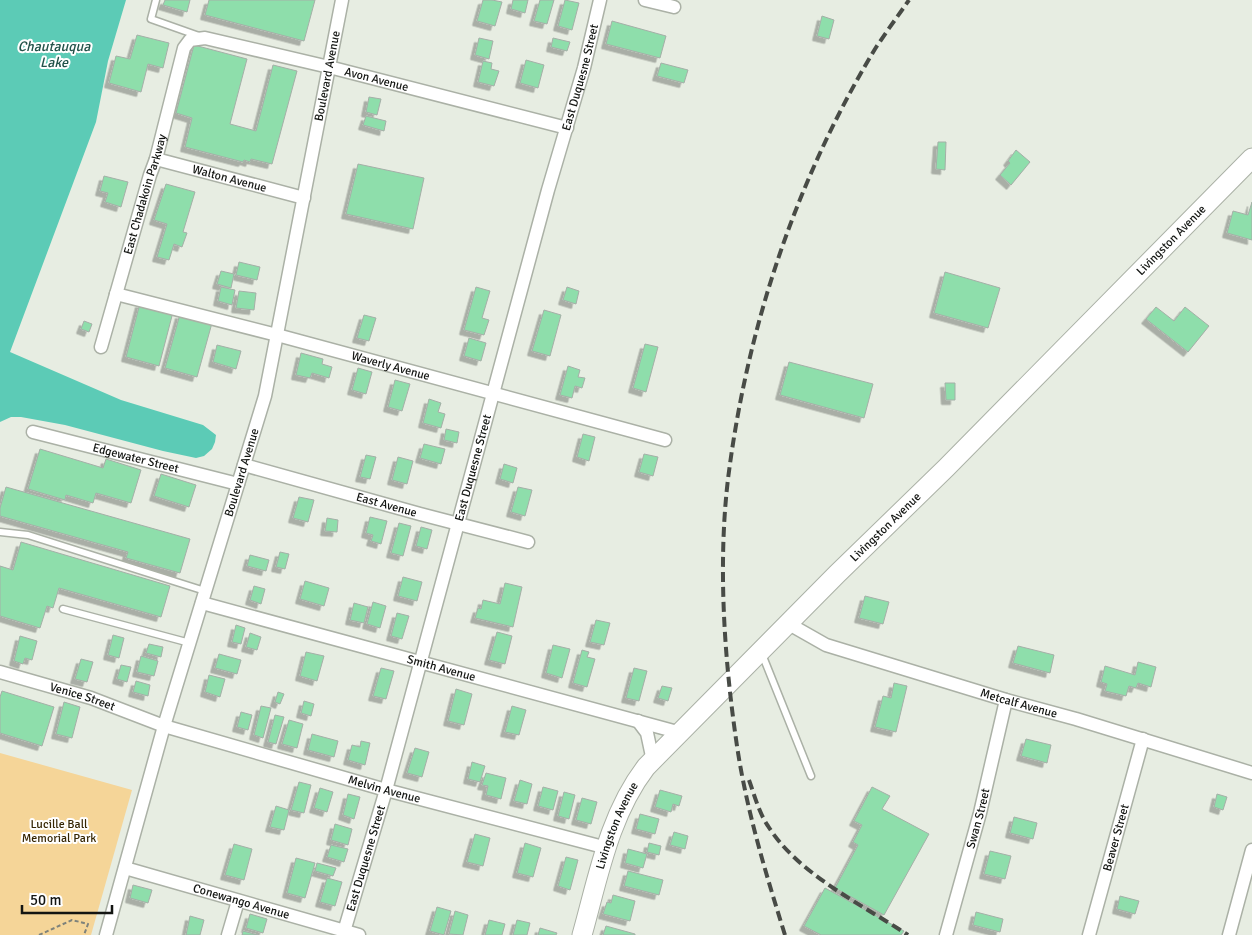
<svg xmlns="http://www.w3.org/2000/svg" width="1252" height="935" font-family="Signika,sans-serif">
<defs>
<filter id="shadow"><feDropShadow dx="-4.5" dy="4.5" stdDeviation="0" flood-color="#0004"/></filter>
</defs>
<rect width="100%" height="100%" fill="#e7ede2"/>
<path fill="#f5d598" d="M0,753L132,790L91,935H0Z"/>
<path fill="#5ccbb6" d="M0,0H126L108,61L96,122L10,352L121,400L203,425L216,435L215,442L212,449L204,456L196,458L163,451L65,425L21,417H11L0,422Z"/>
<path fill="#8edeab" stroke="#a4afa7" filter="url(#shadow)" d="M165,0H190L187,12L163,5Z
M209,0H315L304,41L205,15Z
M483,0H492L502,2L495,26L477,21Z
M513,0H528L525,13L511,9Z
M540,0H554L547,24L534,21Z
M565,0L579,3L572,30L558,26Z
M822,16L834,20L829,39L817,36Z
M612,21L666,36L660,58L606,44Z
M137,35L169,43L163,68L148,64L141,92L109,83L116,56L130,59Z
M479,38L493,41L489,59L475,55Z
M553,38L570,42L567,51L551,47Z
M194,45L247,59L230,124L256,131L273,65L297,71L272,164L251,159L250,162L244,160L243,162L185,147L192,118L176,113Z
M526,60L544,65L538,88L520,83Z
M483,61L492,63L491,69L499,71L494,86L478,82Z
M661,63L688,70L684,83L657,76Z
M369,97L381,99L377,115L366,112Z
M366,116L386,121L384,131L363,125Z
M938,142H946L945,170L936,169Z
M1016,150L1030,162L1011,185L1000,175L1010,163L1008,161Z
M358,164L424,178L413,229L346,214Z
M104,176L128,182L121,207L105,202L108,193L100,191Z
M166,184L195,192L183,232L187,233L182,247L174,244L169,260L157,257L167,224L154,220Z
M1252,202V240L1227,233L1233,211L1248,215Z
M239,262L260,267L257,280L236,275Z
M221,271L234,274L231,288L217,284Z
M945,272L1000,288L988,328L934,313Z
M221,287L235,290L232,305L218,301Z
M476,287L490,291L482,318L489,320L484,335L464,330Z
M567,287L579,291L576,304L563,300Z
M239,291L256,293L254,310L236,308Z
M140,303L173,312L159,366L126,357Z
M1156,307L1174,321L1185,307L1209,326L1188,352L1146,319Z
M544,310L561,315L550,356L532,351Z
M180,314L212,323L197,377L165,368Z
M364,315L376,318L369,341L357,338Z
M84,321L92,324L89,332L81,329Z
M469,338L486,343L481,361L464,356Z
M645,344L658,347L646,392L633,388Z
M217,345L241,351L236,369L213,362Z
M301,353L323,359L322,364L332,367L329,378L312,373L310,378L296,375Z
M789,362L873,384L864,418L780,395Z
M568,366L580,370L578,377L585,378L582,388L575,386L572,398L560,395Z
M358,368L372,372L366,394L352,390Z
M395,380L410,384L402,411L388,407Z
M945,383H955V400H946Z
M429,399L441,403L438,412L445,414L441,428L423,423Z
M446,429L459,432L457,443L444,440Z
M583,434L595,437L589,461L577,457Z
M424,444L445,449L441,464L420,458Z
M40,449L103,468L106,459L141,470L131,503L96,493L93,503L66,495L65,500L28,489Z
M644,454L658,457L653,476L639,472Z
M366,455L376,457L370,479L360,477Z
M398,457L413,461L407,484L392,480Z
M504,464L517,468L513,483L500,479Z
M161,474L196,485L189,507L154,496Z
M6,487L190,539L180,573L126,558L128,552L0,516V508Z
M518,487L532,490L525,516L511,512Z
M299,497L314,500L308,522L293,518Z
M370,517L387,521L381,544L371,541L373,535L366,533Z
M327,518L338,520L337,532L325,531Z
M399,523L411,526L403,556L391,553Z
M421,527L432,530L427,549L416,546Z
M21,542L170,586L161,617L59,588L53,608L47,606L40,628L0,616V566L13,570Z
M280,552L289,554L285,569L276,567Z
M250,555L269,560L266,571L247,566Z
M403,577L422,582L417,601L398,596Z
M305,581L329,588L324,606L300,599Z
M505,583L522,587L513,627L475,618L478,608L481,609L483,600L500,604Z
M254,586L265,589L261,604L250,600Z
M865,596L889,602L883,624L859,618Z
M373,602L386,606L380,628L367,624Z
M354,603L368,607L364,623L350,620Z
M397,613L409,616L402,639L391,636Z
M596,620L610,623L604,645L590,642Z
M236,625L245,628L241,644L232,642Z
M497,632L512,636L505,664L489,660Z
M250,633L261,637L257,650L246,647Z
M113,635L124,638L119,658L108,655Z
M20,636L37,641L32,660L25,658L23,664L14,661Z
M149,644L163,647L161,657L146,653Z
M553,645L570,649L562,678L546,673Z
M1018,646L1054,655L1050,673L1013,663Z
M582,650L589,652L587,657L595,659L587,687L573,683Z
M306,652L324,656L317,681L300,676Z
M219,654L241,660L237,674L215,668Z
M141,656L158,661L154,676L137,672Z
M81,659L93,662L87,682L75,679Z
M1138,662L1156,667L1151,687L1138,683L1136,688L1129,686L1126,696L1105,691L1107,684L1101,682L1105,666L1135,675Z
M121,665L131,667L127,682L117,679Z
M381,668L394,671L386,699L373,696Z
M634,668L647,671L639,701L626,698Z
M209,675L225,679L220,697L205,692Z
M136,681L150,685L148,696L133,692Z
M894,683L907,686L896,732L875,727L883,696L891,698Z
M662,686L672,688L668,701L658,698Z
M456,689L472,694L464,725L448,721Z
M2,691L54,707L42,746L0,733V697Z
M278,692L284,694L280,704L275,702Z
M304,701L314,704L311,716L301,713Z
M64,702L80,707L72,738L56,734Z
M261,706L271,708L263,738L254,735Z
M512,706L526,710L519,735L505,732Z
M241,712L252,715L248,730L237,727Z
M275,715L284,717L276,744L268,742Z
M289,720L303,724L297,748L282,744Z
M312,734L338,741L334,757L308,750Z
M1026,739L1051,745L1047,763L1021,756Z
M361,741L370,743L365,765L348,760L352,745L360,747Z
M415,748L429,752L422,777L407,773Z
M472,762L485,766L480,782L468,779Z
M486,773L506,778L501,799L486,795L488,786L482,785Z
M520,780L532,784L527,804L514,801Z
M299,782L311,785L304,813L291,810Z
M543,787L558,791L553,810L538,806Z
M872,787L890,796L882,809L929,834L884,915L835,888L858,845L853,842L862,825L854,821Z
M320,788L333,792L327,812L314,808Z
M660,790L682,796L679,806L673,804L671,812L655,807Z
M564,792L575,795L569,819L558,816Z
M348,794L360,797L354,819L343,815Z
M1217,794L1227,797L1223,810L1214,807Z
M582,798L597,802L591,824L576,820Z
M276,806L289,810L284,830L270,827Z
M640,814L659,819L655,834L636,829Z
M1014,817L1037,823L1033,839L1010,833Z
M335,824L352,829L348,845L331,840Z
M674,832L688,836L685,849L670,845Z
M475,834L490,838L483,866L467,862Z
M525,843L541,848L533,877L517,873Z
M649,843L661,846L659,855L647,852Z
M234,844L252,849L244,880L225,875Z
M331,845L348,849L344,862L327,857Z
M628,849L647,854L643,868L625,863Z
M990,851L1011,856L1005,879L984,874Z
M566,857L578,860L570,890L558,886Z
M296,858L315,863L305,898L287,893Z
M317,863L336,868L333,876L315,871Z
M628,871L663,880L659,895L624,886Z
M327,878L342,882L335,906L320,902Z
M133,885L152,890L148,903L130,898Z
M825,888L904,931L901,935H821L804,926Z
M613,895L635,901L630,921L603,914L607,902L611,903Z
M1120,896L1139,901L1135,914L1117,909Z
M437,907L451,911L444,935L430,931Z
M455,911L468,915L463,935L449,934Z
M976,912L1003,919L1000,932L973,925Z
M250,914L267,919L263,933L246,928Z
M190,916L204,920L200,935H186Z
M489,920L505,924L502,935H485Z
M517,920L530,923L527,935H513Z
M606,926L635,934V935H603Z
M540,928L557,933L556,935H538Z
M243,931L258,935H242Z"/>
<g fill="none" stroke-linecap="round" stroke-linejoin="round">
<g stroke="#abb1a6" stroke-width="9">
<path id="lane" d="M156,0L151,19L199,36
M0,532L28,535L205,591
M63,609L190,643
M762,654L811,776"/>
</g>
<g stroke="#abb1a6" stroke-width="15">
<g id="street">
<path d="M645,0L674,7"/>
<path id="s1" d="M156,159L304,198"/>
<path id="s2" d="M116,294L277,335L665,440"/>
<path id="s3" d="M101,347L150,175L156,159L184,48L190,40L205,38L329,67L567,128"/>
<path id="s4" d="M33,432L238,484"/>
<path id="s5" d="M244,465L420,514L528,542"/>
<path id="s6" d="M202,603L681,733"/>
<path id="s7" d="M789,624L826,645L1006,700L1076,719L1252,773"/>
<path id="s8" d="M0,672L91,698L164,726L386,790L607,848"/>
<path d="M638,721L647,733L653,761"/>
<path id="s9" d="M125,868L359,935"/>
<path id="s10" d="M106,935L164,726L265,396L342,0"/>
<path d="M228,935L238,901"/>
<path id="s11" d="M343,935L386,790L548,190L584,68L600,0"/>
<path id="s12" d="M946,935L980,813L1006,700"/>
<path id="s13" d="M1089,935L1143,739"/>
<path d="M1229,935L1252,850"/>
</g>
</g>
<g stroke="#abb1a6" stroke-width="21">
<g id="secondary">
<path id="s14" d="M582,935C598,878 609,815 646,767L837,574L946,468L1252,158"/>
</g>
</g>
<path stroke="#7e827b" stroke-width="2" stroke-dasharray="4 2.5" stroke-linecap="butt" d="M39,935L72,920L88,924L84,935"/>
<use href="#lane" stroke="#fff" stroke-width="6"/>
<use href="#street" stroke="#fff" stroke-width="12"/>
<use href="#secondary" stroke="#fff" stroke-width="19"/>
<path stroke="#484b46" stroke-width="4" stroke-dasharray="10 5" stroke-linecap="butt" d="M749,780C754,794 759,813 768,826C798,874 861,904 908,935
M785,935C765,871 745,805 736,739C724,656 718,563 728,479C747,327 796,180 875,49C886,32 898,16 909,0"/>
</g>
<g text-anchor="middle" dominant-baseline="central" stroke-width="4" stroke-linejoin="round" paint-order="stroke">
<g font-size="12" fill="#131512" stroke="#fff">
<text stroke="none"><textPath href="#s10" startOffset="888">Boulevard Avenue</textPath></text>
<text stroke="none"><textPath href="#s11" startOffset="890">East Duquesne Street</textPath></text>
<text stroke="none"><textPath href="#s3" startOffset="512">Avon Avenue</textPath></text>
<text stroke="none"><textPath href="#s1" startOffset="76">Walton Avenue</textPath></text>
<text stroke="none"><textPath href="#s3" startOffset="159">East Chadakoin Parkway</textPath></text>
<text stroke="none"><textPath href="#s14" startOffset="925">Livingston Avenue</textPath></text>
<text stroke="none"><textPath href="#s2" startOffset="284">Waverly Avenue</textPath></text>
<text stroke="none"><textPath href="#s4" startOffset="106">Edgewater Street</textPath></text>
<text stroke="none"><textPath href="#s11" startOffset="485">East Duquesne Street</textPath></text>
<text stroke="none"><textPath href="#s10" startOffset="482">Boulevard Avenue</textPath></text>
<text stroke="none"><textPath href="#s5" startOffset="148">East Avenue</textPath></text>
<text stroke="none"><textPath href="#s14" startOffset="520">Livingston Avenue</textPath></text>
<text stroke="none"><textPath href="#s6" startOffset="248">Smith Avenue</textPath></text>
<text stroke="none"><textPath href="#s8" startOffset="86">Venice Street</textPath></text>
<text stroke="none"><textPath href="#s7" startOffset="244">Metcalf Avenue</textPath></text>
<text stroke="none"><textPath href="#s8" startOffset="402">Melvin Avenue</textPath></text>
<text stroke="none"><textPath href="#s12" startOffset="121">Swan Street</textPath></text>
<text stroke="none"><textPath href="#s14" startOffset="115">Livingston Avenue</textPath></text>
<text stroke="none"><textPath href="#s13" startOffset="101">Beaver Street</textPath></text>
<text stroke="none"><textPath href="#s11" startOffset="80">East Duquesne Street</textPath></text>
<text stroke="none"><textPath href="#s9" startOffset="121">Conewango Avenue</textPath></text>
</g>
<g font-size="12" fill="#362603" stroke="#fff">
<text x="59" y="824">Lucille Ball<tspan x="59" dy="14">Memorial Park</tspan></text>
</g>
<g font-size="14" font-style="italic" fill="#225249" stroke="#fff">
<text x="54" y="46">Chautauqua<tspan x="54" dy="16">Lake</tspan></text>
</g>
</g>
<path d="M22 905v8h90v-8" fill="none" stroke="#131512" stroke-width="2.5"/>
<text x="30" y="905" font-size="15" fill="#131512" stroke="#ffffff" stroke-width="4" paint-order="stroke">50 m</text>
</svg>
